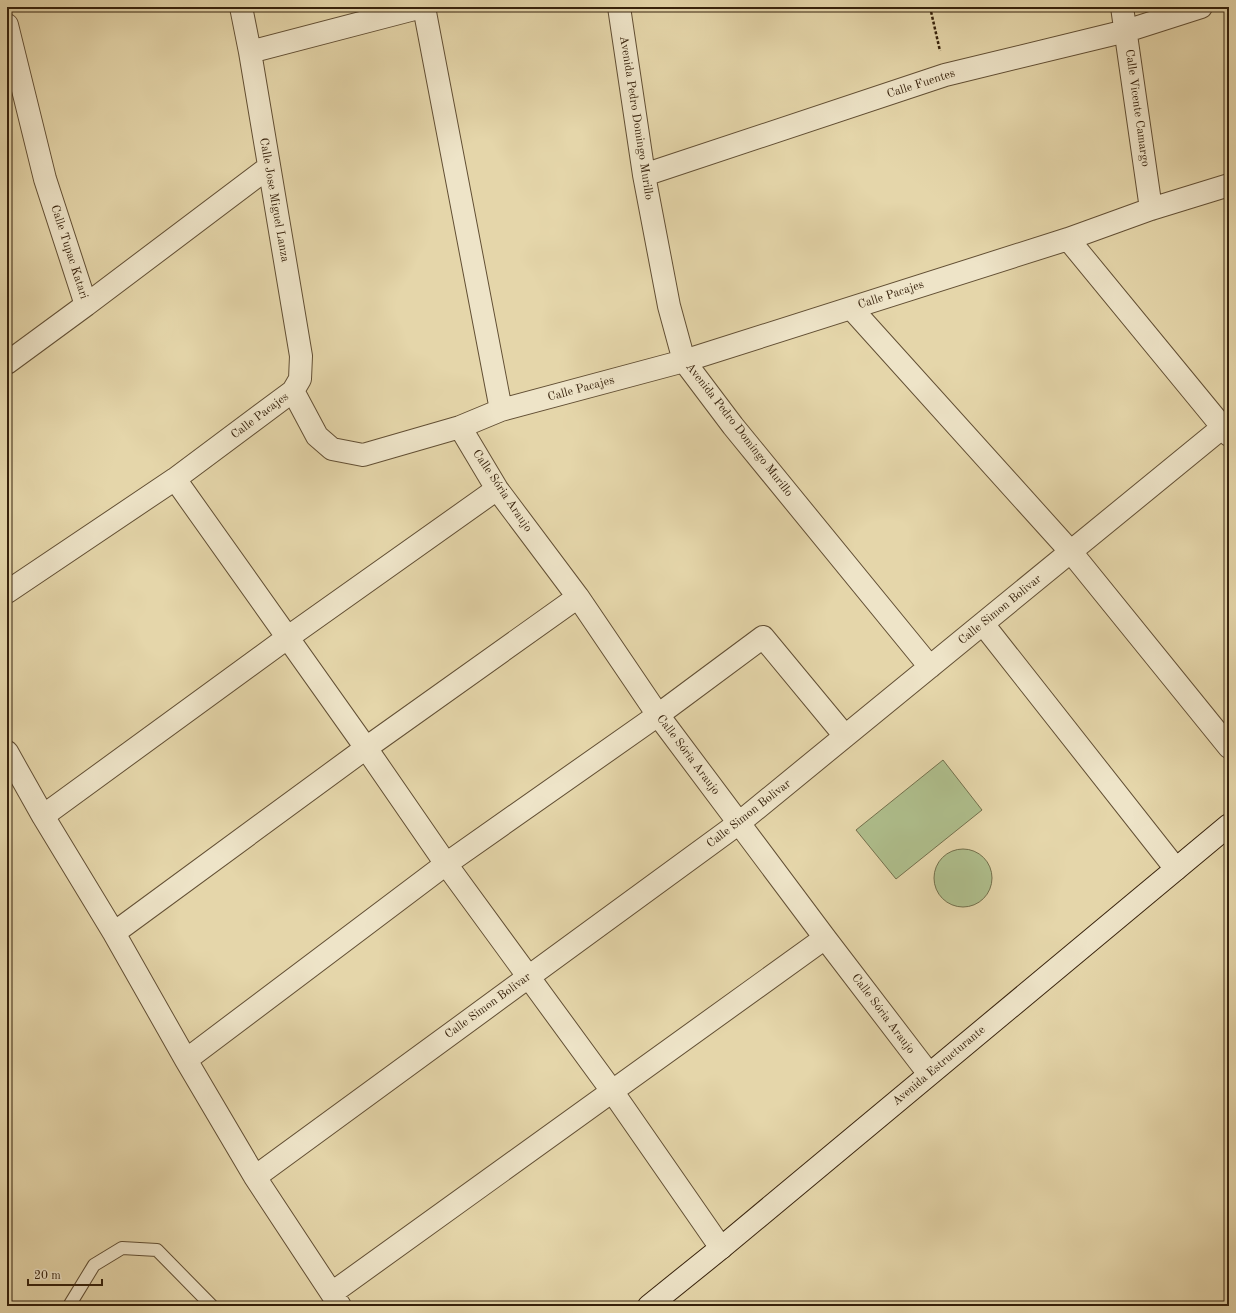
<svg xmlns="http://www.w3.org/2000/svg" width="1236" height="1313" font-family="'Old Standard TT',serif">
<rect width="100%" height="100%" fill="#e5d6aa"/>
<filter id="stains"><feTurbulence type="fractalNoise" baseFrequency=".005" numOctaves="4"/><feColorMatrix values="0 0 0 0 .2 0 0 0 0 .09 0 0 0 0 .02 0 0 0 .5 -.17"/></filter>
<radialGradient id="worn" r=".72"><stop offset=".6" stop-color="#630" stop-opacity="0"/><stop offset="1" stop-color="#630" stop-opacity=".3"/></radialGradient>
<path fill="#afbf8d" stroke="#73704c" d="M943,760L982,810L896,879L856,830Z
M934 878a29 29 0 1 1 58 0a29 29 0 1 1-58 0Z"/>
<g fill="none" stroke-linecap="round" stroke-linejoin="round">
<g stroke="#624f34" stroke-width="14">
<path id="lane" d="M69,1306L94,1265L122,1248L157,1250L212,1306"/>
</g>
<g stroke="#624f34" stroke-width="24">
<path id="street" d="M241,7L250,52L301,356L300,379L293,391
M424,7L501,410
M619,7L644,175L669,306L684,361L733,426L930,667
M1122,7L1151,209
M7,25L45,179L86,305L269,167
M250,52L422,7
M644,175L945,75L1126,31L1201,7
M1068,239L1229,435
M851,308L1071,552L1229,747
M7,363L86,305
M460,427L497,489L578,597L658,715L825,938L929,1074
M175,479L366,748L446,864L612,1091L721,1248
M7,592L175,479L293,391L317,436L332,449L363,455L460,427L501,410L684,361L1068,239L1151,209L1229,185
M983,624L1176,869
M7,752L43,816L114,933L186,1060L255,1177L340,1306
M43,816L287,638L497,489
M114,933L366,748L578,597
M186,1060L446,864L658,715L763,637L845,736
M255,1177L739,823L1223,427
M332,1293L825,938"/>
</g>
<g stroke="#37220c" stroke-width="24">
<path id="secondary" d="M649,1306L721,1248L1229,825"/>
</g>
<path stroke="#37220c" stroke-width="2.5" stroke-dasharray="3 2" stroke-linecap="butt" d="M930,7L940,51"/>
<use href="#lane" stroke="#eee4c8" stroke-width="12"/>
<use href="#street" stroke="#eee4c8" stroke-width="22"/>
<use href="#secondary" stroke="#eee4c8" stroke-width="22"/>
</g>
<g text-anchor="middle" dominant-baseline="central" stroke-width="4" stroke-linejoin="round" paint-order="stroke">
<g font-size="12" fill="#37220c" stroke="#eee4c8">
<text transform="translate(921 84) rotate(-18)">Calle Fuentes</text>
<text transform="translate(1137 108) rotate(82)">Calle Vicente Camargo</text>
<text transform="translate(636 118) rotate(81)">Avenida Pedro Domingo Murillo</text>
<text transform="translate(274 200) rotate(80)">Calle Jose Miguel Lanza</text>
<text transform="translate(69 252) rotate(72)">Calle Tupac Katari</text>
<text transform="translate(891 295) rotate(-18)">Calle Pacajes</text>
<text transform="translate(581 389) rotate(-15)">Calle Pacajes</text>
<text transform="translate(260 416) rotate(-37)">Calle Pacajes</text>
<text transform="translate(739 430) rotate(52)">Avenida Pedro Domingo Murillo</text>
<text transform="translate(502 491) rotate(56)">Calle Sória Araujo</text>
<text transform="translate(1000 610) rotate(-39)">Calle Simon Bolivar</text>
<text transform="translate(688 755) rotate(53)">Calle Sória Araujo</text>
<text transform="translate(749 814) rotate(-38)">Calle Simon Bolivar</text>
<text transform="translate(488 1006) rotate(-36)">Calle Simon Bolivar</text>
<text transform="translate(883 1014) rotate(53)">Calle Sória Araujo</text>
<text transform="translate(939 1066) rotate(-40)">Avenida Estructurante</text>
</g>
</g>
<rect width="1236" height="1313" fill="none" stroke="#e5d6aa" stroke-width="24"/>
<rect x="8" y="8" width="1220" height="1297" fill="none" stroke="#37220c" stroke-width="2"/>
<rect x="12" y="12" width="1212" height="1289" fill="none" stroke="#37220c"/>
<path d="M28 1279v6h74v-6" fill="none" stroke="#37220c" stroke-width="2"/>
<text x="34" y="1279" font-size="12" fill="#37220c" stroke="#eee4c8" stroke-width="3" paint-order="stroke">20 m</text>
<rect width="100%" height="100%" filter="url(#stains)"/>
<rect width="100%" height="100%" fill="url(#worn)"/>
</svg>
